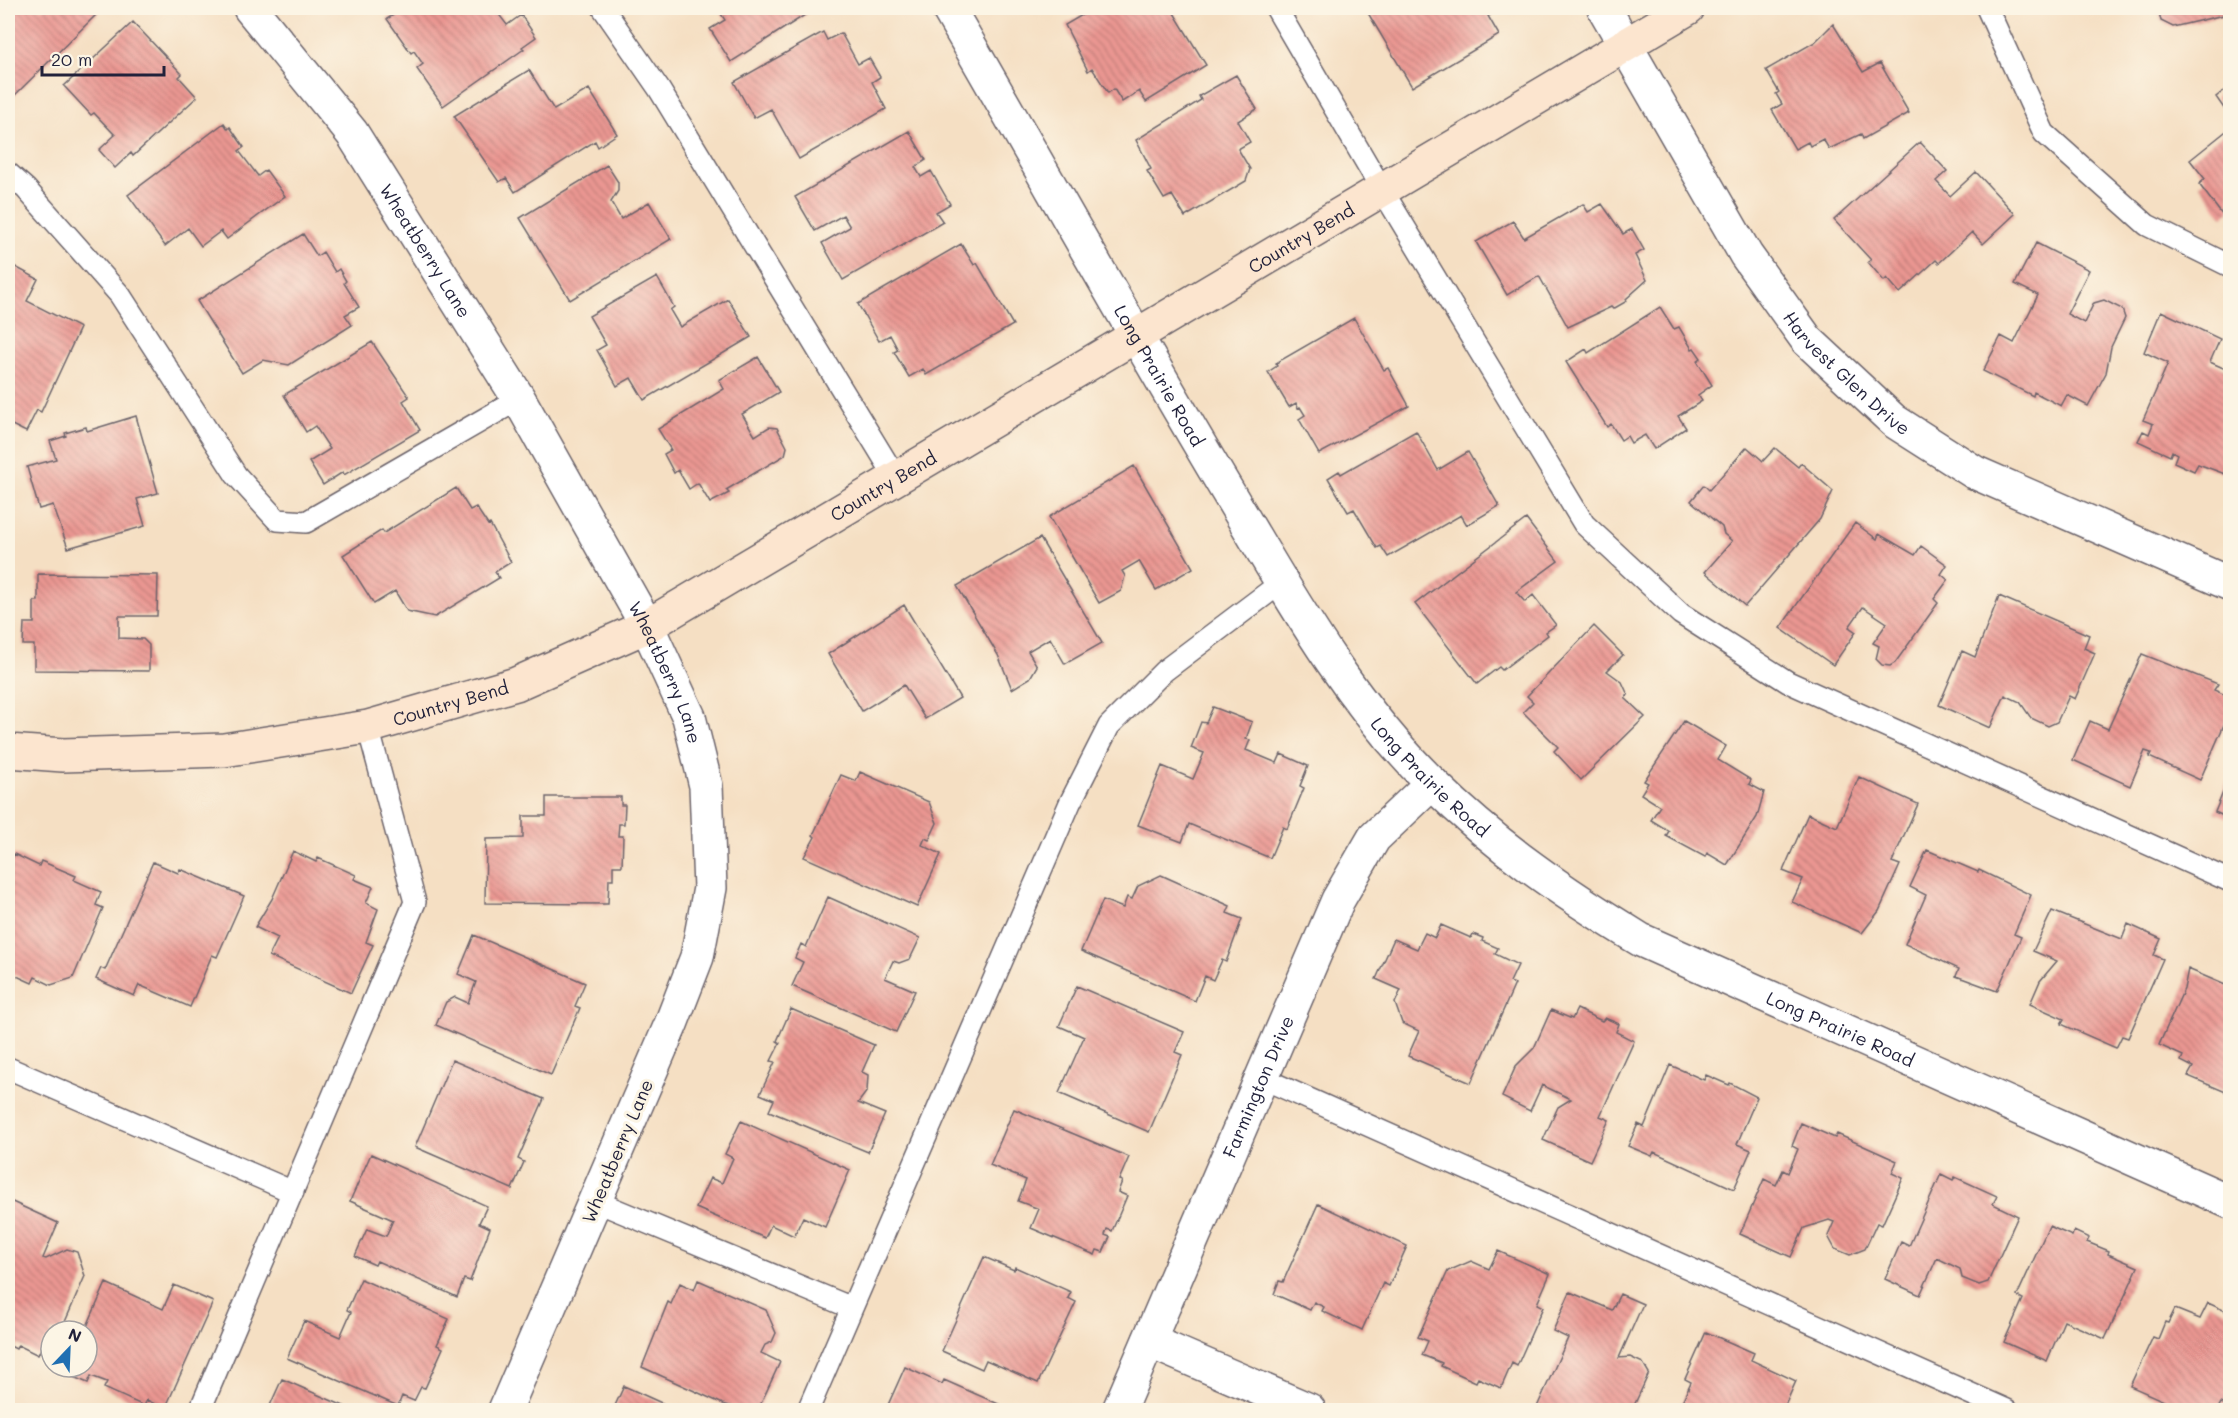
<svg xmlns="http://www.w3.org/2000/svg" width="2238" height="1418" font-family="Mali,sans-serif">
<defs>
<pattern id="building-back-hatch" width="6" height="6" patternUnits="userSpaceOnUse" patternTransform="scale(1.5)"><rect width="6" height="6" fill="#eb9792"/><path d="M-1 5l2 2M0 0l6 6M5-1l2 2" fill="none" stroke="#be7b78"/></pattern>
</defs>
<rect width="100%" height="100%" fill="#fcf5e5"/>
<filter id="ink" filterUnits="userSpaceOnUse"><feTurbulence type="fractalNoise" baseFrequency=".0167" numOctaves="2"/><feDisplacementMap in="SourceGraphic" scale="12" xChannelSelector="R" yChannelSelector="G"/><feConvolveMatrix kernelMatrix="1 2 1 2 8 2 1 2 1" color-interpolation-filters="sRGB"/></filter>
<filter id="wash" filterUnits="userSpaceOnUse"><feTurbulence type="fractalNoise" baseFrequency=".008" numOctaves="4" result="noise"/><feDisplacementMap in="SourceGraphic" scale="24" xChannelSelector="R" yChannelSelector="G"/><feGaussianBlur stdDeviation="1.35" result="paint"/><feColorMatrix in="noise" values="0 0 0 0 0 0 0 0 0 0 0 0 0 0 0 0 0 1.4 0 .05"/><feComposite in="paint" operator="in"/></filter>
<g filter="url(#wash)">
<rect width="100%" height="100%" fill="#f5dfc3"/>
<g id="blocks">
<path fill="url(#building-back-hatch)" d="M8,8H103L12,98L8,94Z
M404,8H494L507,25L521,15L536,37L522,47L524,49L443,106L417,69L423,64L414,51L411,53L387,19Z
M717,8H816L731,62L710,29L725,20Z
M1094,8H1184L1174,13L1206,65L1146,102L1139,91L1122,102L1114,89L1108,93L1092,68L1088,71L1065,25Z
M1365,8H1503L1488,16L1499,35L1412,87Z
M2158,8H2230V19L2228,14L2173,27L2161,21Z
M133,22L182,74L179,77L197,97L133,156L131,153L115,168L99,150L115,135L94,113L91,115L64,86Z
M1833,24L1863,72L1880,63L1909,113L1863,139L1861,134L1829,149L1823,139L1810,146L1808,142L1795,149L1772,110L1782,104L1776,94L1779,92L1766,70L1815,42Z
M823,32L827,40L841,33L858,64L869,58L880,77L872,82L886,109L799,159L771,109L754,118L734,82Z
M529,70L554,110L589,89L617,134L598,147L595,141L515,192L506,178L499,182L454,116Z
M1236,75L1257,109L1238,121L1250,142L1238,149L1250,169L1246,181L1185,217L1172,195L1164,199L1147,171L1151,169L1136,140L1201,100L1199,96Z
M2230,86V117L2216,97Z
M224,123L228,129L230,127L244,147L239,151L258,176L266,170L285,196L227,239L221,231L201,246L188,228L165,246L128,195Z
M2230,128V211L2223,216L2199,184L2205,179L2190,160Z
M909,131L926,160L915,167L921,177L931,171L950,204L936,212L943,222L843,280L822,243L850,227L843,215L815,231L795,197Z
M1920,142L1947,171L1936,181L1950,196L1976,172L2015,214L1983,244L1972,232L1939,263L1936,260L1900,293L1887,278L1884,281L1868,262L1871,260L1834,220Z
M607,165L618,182V191L611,202L621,219L649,202L671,239L570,300L520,218Z
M1583,204L1588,212L1602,204L1623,234L1632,229L1644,250L1635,255L1647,280L1626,299L1627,301L1613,309L1611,307L1568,327L1539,276L1507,295L1476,242L1513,221L1524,238Z
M303,234L317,256L323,252L335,272L339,269L346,281L344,283L359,307L345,315L352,325L289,365L263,360L242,373L197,301Z
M2036,243L2089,270L2067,314L2084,323L2094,303L2104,300L2122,309L2125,318L2111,347L2106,373L2088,406L2067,395L2061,406L2034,392L2033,396L1983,371L2001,336L2014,343L2038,295L2015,284Z
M961,244L974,265L977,263L1013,325L926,375L923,369L909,377L894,352L898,350L890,335L879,341L858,304Z
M8,263L38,279L27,301L80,328L41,412L37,410L26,432L8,423Z
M657,277L674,307L670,310L680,327L728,299L751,337L644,400L631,378L617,386L597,350L606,345L589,316Z
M1660,307L1674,329L1679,327L1692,349L1694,348L1701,358L1697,361L1712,385L1698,395L1702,401L1678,416L1686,428L1654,449L1645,435L1631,443L1627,436L1621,440L1611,424L1607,427L1566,362L1586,349L1588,353Z
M2161,311L2220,339L2210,362L2230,371V467L2228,466L2225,474L2198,464L2194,471L2174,462L2177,454L2172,451L2170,456L2138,441L2143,431L2149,434L2153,424L2143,420L2168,363L2144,352Z
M1354,318L1384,370L1388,368L1409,406L1319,454L1299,419L1305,415L1300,407L1298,408L1296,403L1289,407L1268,372L1277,366L1276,363Z
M372,342L409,397L403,401L420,430L344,475L343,472L323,485L309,462L330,449L315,426L306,432L284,395Z
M758,357L779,392L742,414L755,436L769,427L777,428L787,447L785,455L726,490L729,493L710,503L698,483L689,489L678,470L674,473L664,454L671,450L658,429L724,389L719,380Z
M136,416L158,493L137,499L145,526L68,548L53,505L39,509L27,467L56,459L50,441L66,436L65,433L86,427L87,431Z
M1416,431L1438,470L1468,452L1499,506L1467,525L1461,515L1388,557L1381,546L1377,548L1354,509L1348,512L1328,478L1339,471L1341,474Z
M1747,447L1763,461L1775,448L1798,467L1801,463L1833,491L1820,519L1745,606L1705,572L1732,541L1724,534L1722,527L1691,501L1704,485L1709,490Z
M1134,466L1193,568L1156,590L1139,561L1122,571L1125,576L1121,591L1099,603L1049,517Z
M456,488L470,510L476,507L488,525L490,524L511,562L495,572L499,578L435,617L407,611L395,591L374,604L343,555L382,530L384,533Z
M1526,519L1558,561L1516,592L1525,602L1533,595L1556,625L1546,632L1548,635L1502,670L1499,667L1477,684L1415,604Z
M1855,523L1877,539L1879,534L1915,555L1921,546L1947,565L1941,574L1948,580L1934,599L1938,603L1895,663L1890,666L1882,665L1876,659L1879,646L1873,643L1887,623L1863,607L1849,627L1856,632L1833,665L1780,628Z
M1040,538L1102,643L1065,664L1050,638L1028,651L1037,666L1030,678L1012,689L998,655L957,586Z
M38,574L158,575L157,616H119V638L143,639L149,645V671L34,670V645H23L24,623H34V601H38Z
M1999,596L2089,635L2084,648L2095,653L2075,699L2069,696L2057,722L2048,726L2031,718L2020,702L2005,695L1990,728L1939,705L1962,651L1975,657Z
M904,605L960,698L925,719L904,685L862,711L828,654Z
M1594,626L1623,655L1607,671L1622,682L1628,695L1625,698L1645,717L1581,780L1554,751L1558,747L1523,712L1533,702L1527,696Z
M2142,654L2218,684L2214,690L2230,697V711L2200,780L2149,757L2151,753L2145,751L2130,786L2073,760L2090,721L2108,729Z
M1213,707L1252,722L1246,739L1250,740L1246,750L1277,763L1281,754L1308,766L1300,786L1304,788L1287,829L1283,827L1270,858L1189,824L1182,842L1138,825L1162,766L1193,779L1204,753L1191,748L1201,722L1206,723Z
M1684,721L1726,746L1718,760L1751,780L1749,784L1764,792L1757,817L1727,865L1707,853L1705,857L1666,836L1669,831L1651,820L1660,806L1641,794L1648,783L1644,781Z
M860,772L929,802L937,823L929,840L925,838L922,845L941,854L917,907L804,857L815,837L813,835L841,775L856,781Z
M2230,775V819L2215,812Z
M1859,777L1918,804L1892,862L1900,865L1879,911L1862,933L1792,902L1803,879L1783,871L1808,814L1837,827Z
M546,797H621V805H625L624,824H619L618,836H623L622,866H613V879H609L608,904L485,903L486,839L523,838V816H546Z
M1927,850L1978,872L1979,870L2031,895L2014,934L2021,937L1997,991L1956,976L1959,969L1905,944L1926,895L1910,887Z
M293,851L316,862L318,858L356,875L354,879L373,887L366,903L378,909L366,942L373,945L351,993L269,956L278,938L255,927L272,899Z
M14,854L39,866L41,861L76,876L74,880L101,892L96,905L103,908L73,978L51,985L35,977L32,983L8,972V869Z
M153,862L178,873L180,869L244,896L217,957L212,955L190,1007L139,985L134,996L96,979L101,968L105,970Z
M1161,875L1230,906L1227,913L1242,919L1226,962L1222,960L1213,980L1205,976L1195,1001L1081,951L1103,900L1123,908L1127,897L1132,899L1138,886Z
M828,897L920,938L910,959L899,963L893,961L885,978L915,991L896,1032L792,986L803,962L795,958L801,944L806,947Z
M2052,911L2122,939L2128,924L2161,939L2154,955L2163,959L2128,1038L2122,1036L2116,1048L2061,1024L2064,1019L2030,1004L2040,981L2057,961L2033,951Z
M1441,925L1471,938L1473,934L1483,938L1482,941L1498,948L1495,954L1518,965L1510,982L1515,984L1471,1083L1408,1056L1419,1031L1402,1023L1395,1003L1401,990L1376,979L1394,939L1417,949L1425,933L1435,938Z
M474,935L585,983L575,1006L580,1008L551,1075L436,1025L446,1002L455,997L468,1003L476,982L458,974Z
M2188,969L2230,987V1088L2228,1093L2188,1076L2193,1067L2181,1061L2183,1056L2159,1045L2184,989Z
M1077,986L1184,1032L1175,1052L1182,1055L1149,1132L1059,1093L1084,1037L1059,1026Z
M791,1009L874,1045L862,1072L868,1075L867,1091L858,1103L885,1114L868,1152L769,1111L774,1100L760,1094L775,1062L771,1061L780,1043L777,1041Z
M1577,1009L1602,1021L1605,1018L1619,1024L1616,1032L1634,1041L1600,1116L1609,1120L1590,1161L1543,1140L1558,1107L1571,1099L1542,1085L1530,1111L1502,1097L1516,1066L1534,1048L1551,1010L1572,1019Z
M452,1060L544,1099L518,1159L524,1162L512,1189L415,1147Z
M1670,1065L1704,1080L1706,1075L1729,1085L1730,1083L1757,1097L1737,1144L1751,1150L1734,1189L1654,1152L1652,1156L1628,1146L1638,1124L1644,1127Z
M1014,1109L1129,1157L1119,1180L1122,1181L1118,1192L1127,1196L1112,1231L1107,1229L1105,1235L1110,1237L1103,1252L1097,1250L1095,1255L1031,1228L1039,1209L1018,1201L1026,1180L990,1165Z
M741,1121L850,1170L825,1227L803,1217L794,1236L771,1225L765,1238L696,1208L710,1178L722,1183L733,1158L725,1154Z
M1801,1123L1835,1138L1837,1134L1897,1161L1892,1173L1903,1178L1882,1225L1877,1223L1865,1249L1850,1255L1835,1249L1828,1236L1834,1222L1829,1220L1804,1228L1791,1257L1740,1234L1764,1179L1776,1185L1783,1170L1788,1173L1798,1149L1792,1146Z
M371,1154L487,1206L479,1223L490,1228L470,1281L464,1279L457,1297L377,1261L375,1265L355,1256L367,1229L386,1236L393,1220L350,1201Z
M1941,1174L1953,1180L1955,1177L1997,1196L1993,1204L2018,1216L1988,1282L1979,1285L1962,1278L1960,1269L1937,1258L1920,1295L1885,1279L1901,1242L1909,1246Z
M8,1200L58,1223L43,1258L46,1259L67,1249L77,1252L85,1276L61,1331H51V1343L45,1340L38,1355L18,1345L16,1349L8,1345Z
M1318,1204L1407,1246L1389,1286L1383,1283L1362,1330L1322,1311L1324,1307L1314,1302L1310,1310L1274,1294L1279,1281L1283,1282Z
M2049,1226L2072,1236L2074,1231L2089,1238L2087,1242L2109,1251L2108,1254L2138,1267L2105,1339L2064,1321L2047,1361L2004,1342L2023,1299L2017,1296Z
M1498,1251L1550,1274L1537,1304L1543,1307L1517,1366L1512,1363L1501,1388L1478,1378L1476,1382L1441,1366L1442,1363L1422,1355L1428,1341L1418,1337L1448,1271L1471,1261L1489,1269Z
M984,1257L1014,1270L1015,1267L1071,1292L1068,1298L1076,1302L1038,1383L986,1360L982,1369L942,1351Z
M361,1279L449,1319L437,1345L443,1348L425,1388L421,1387L414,1401L402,1396L398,1406L287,1358L304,1321L340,1337L351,1312L347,1310Z
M698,1280L766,1310L776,1333L772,1342L765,1345L761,1353L780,1362L758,1410H743L723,1404L642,1367L668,1302L671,1304L680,1283L694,1290Z
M106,1283L163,1309L174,1285L213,1302L165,1409L147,1400L144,1406L104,1388L107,1382L91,1376L88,1383L66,1374L68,1367H87V1331H85Z
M1570,1292L1612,1310L1620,1294L1643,1304L1619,1358L1630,1357L1643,1363L1649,1373L1632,1410H1545L1537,1407L1568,1338L1553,1331Z
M2208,1303L2230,1313V1407L2221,1403L2217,1410H2184L2130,1386L2153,1337L2158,1339L2165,1322L2168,1323L2175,1309L2200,1319Z
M1706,1332L1754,1353L1751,1360L1796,1381L1783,1410H1678L1691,1382L1685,1379Z
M905,1367L942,1384L944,1380L1012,1410H899L888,1405Z
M282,1379L353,1410H268Z
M624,1386L677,1410H613Z"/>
</g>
</g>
<g filter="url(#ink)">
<use href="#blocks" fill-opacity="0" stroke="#6c646b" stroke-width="1.5"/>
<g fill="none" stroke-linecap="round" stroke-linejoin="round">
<g stroke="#6c646b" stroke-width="24">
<path id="lane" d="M603,8L659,89L896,478
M1276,8L1381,188L1584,524L1681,614L1788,682L2230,881
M1987,8L2044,133L2147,225L2230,266
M8,173L26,189L120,295L236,475L277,520L306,522L519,399
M8,1068L293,1192
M1262,1078L2007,1410
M595,1201L852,1308
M200,1410L415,902L368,727
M808,1410L1070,803L1109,726L1164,671L1282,582"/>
</g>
<g stroke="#6c646b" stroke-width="36">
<g id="street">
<path id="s1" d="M250,8L352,133L519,399L647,626L689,717L706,786L710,888L697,957L671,1024L505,1410"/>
<path id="s2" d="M948,8C1041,168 1131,330 1226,489C1287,591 1347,701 1433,784C1498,848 1564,893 1641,940L2230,1202"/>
<path id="s3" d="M1604,8L1746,255L1807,340L1894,421L1974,472L2230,584"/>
<path d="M1149,1341L1309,1410"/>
<path id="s4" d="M1119,1410L1338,900L1374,838L1432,783"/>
</g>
</g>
<g stroke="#6c646b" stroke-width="36">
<g id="secondary">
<path id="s5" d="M8,751L63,755L224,750L368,727L516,684L647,626L1688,8"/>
</g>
</g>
<use href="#lane" stroke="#fff" stroke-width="21"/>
<use href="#street" stroke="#fff" stroke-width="33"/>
<use href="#secondary" stroke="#fce5cf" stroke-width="33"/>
</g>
</g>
<g text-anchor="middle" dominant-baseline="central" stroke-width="6" stroke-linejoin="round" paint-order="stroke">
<g font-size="18" fill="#22223b" stroke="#fcf5e5">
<text stroke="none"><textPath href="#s5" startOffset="1420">Country Bend</textPath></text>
<text stroke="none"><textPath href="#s1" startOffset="300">Wheatberry Lane</textPath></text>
<text stroke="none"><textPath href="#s3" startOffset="441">Harvest Glen Drive</textPath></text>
<text stroke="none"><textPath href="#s2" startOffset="424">Long Prairie Road</textPath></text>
<text stroke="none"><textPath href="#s5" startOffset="934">Country Bend</textPath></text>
<text stroke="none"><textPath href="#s1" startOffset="786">Wheatberry Lane</textPath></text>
<text stroke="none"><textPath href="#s5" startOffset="448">Country Bend</textPath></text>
<text stroke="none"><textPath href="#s2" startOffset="910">Long Prairie Road</textPath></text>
<text stroke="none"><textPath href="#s2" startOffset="1396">Long Prairie Road</textPath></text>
<text stroke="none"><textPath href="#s4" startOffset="352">Farmington Drive</textPath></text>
<text transform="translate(617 1151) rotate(-67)">Wheatberry Lane</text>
</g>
</g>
<rect width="2238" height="1418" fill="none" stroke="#fcf5e5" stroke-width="30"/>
<g transform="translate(69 1349) rotate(23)"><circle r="28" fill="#fcf5e5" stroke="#a5a1a1" stroke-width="1.5"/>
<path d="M0-4.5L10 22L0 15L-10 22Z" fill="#1f6fb2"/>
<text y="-9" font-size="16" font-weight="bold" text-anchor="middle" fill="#22223b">N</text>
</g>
<path d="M42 66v9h122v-9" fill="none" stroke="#22223b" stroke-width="3"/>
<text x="51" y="66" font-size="18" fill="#22223b" stroke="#fcf5e5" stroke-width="4.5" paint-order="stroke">20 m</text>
</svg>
